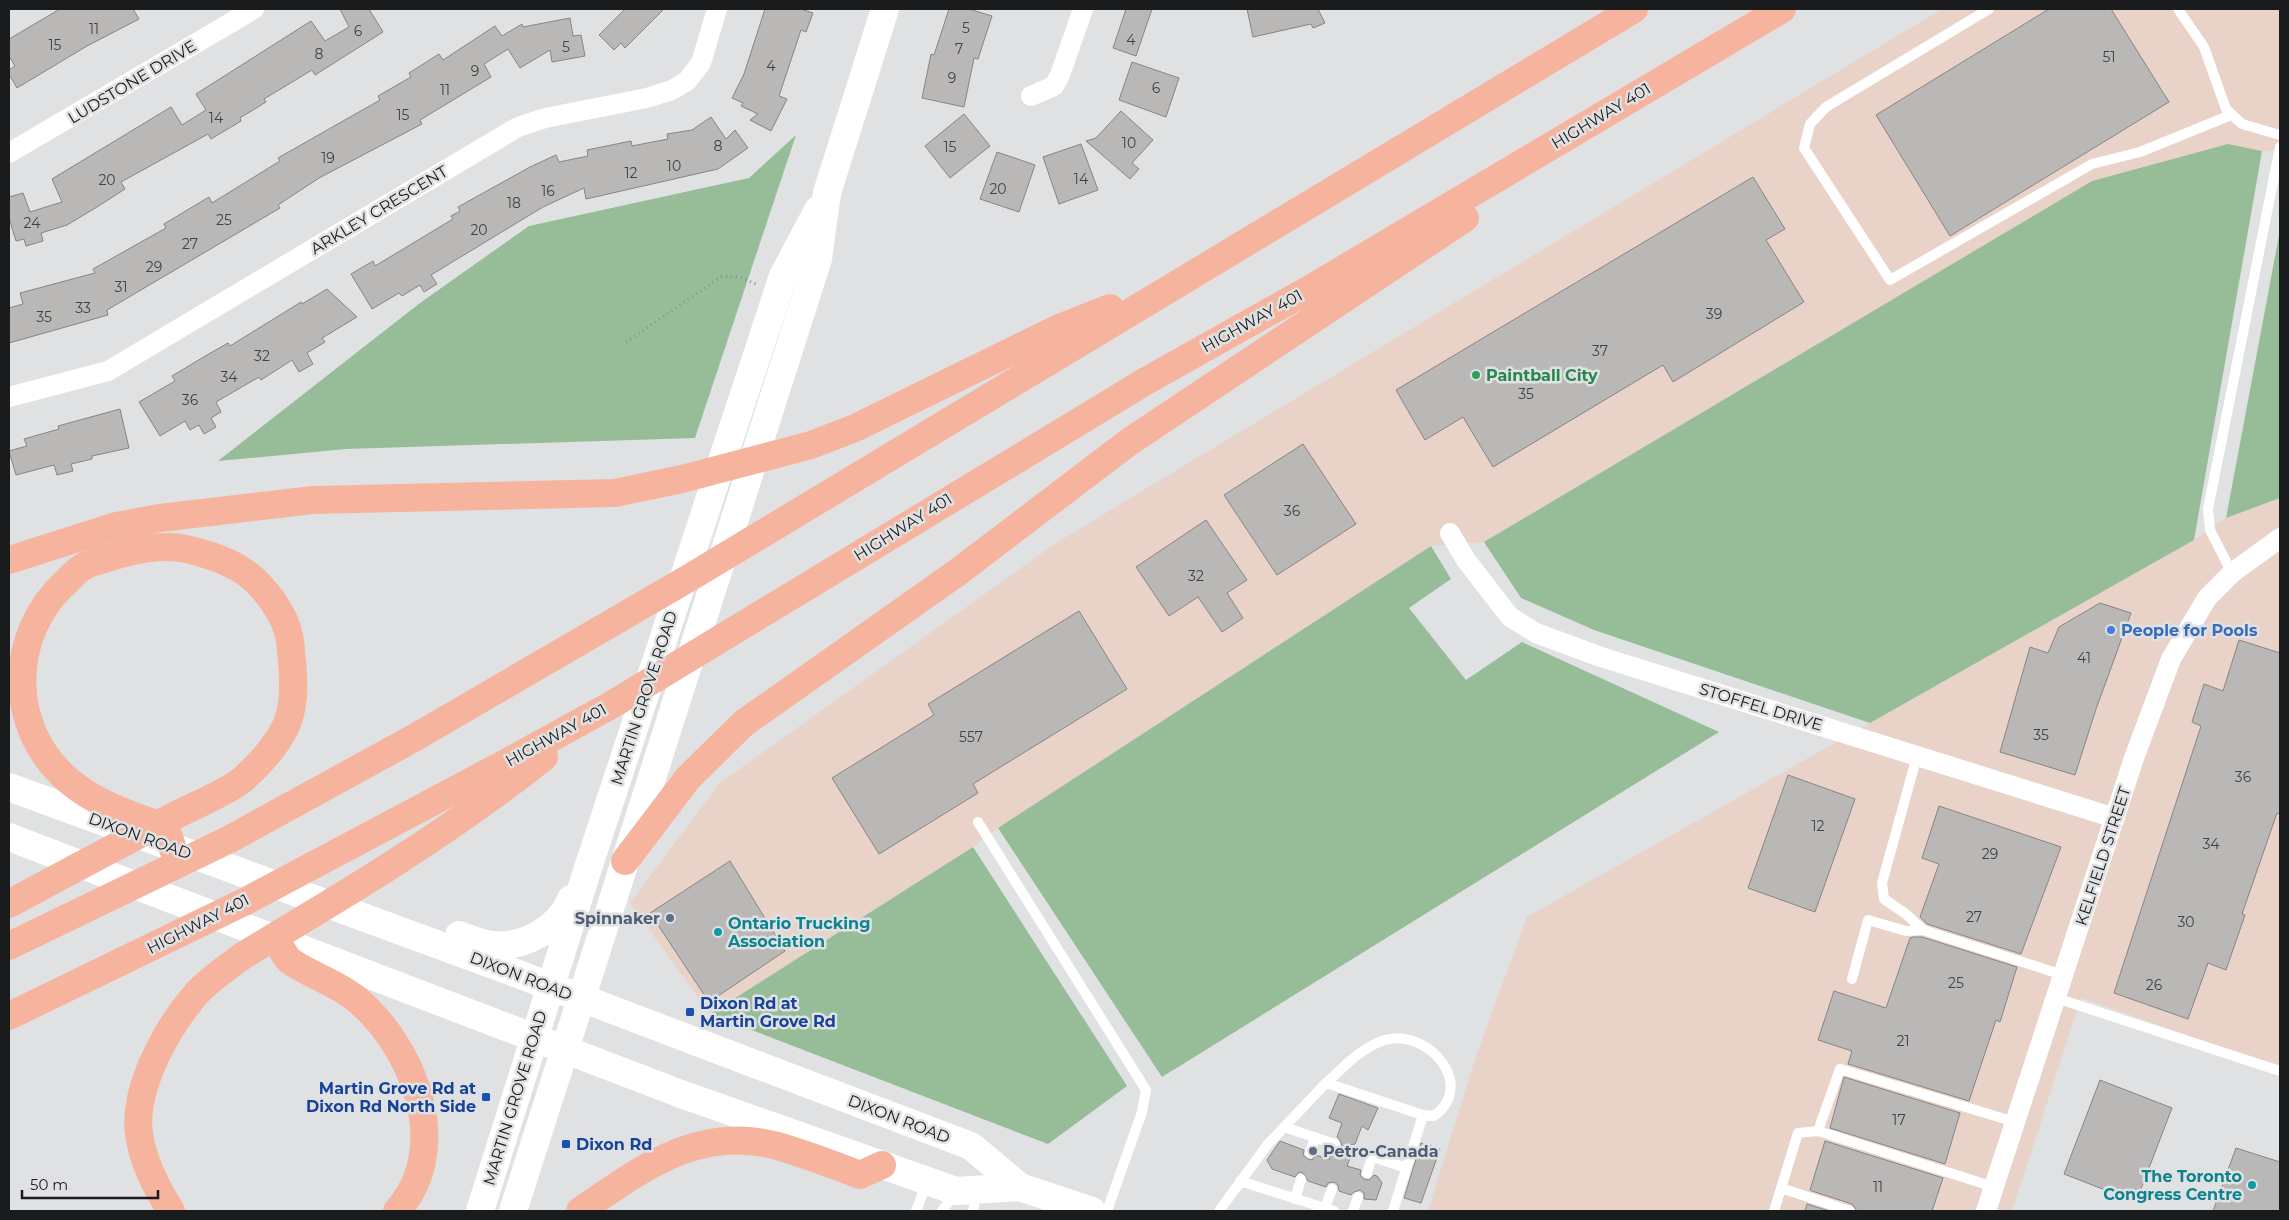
<svg xmlns="http://www.w3.org/2000/svg" width="2289" height="1220" font-family="Montserrat,sans-serif">
<rect width="100%" height="100%" fill="#e0e1e3"/>
<path fill="#e9d2c7" d="M1942,9H2280V150L2262,151L2228,144L2092,181L1484,542L1431,546L998,828L973,847L710,1014L630,903L720,783L1056,543Z
M2280,498L2279,1067L2081,998L2012,1211H1428L1475,1059L1527,917L2194,540L2226,518Z"/>
<path fill="#97bc98" d="M796,135L695,438L346,449L218,461L420,303L529,226L749,178Z
M2228,144L2262,151L2194,540L1870,723L1594,630L1521,598L1484,542L2092,181Z
M2280,230V498L2226,518Z
M1431,546L1451,579L1409,608L1466,680L1522,642L1719,732L1162,1077L998,828Z
M973,847L1127,1086L1048,1144L710,1014Z"/>
<path fill="#bab8b6" stroke="#878584" d="M60,9H133L139,19L87,46L17,88L9,74V70L15,66L9,56V39Z
M340,9H369L383,32L315,75L312,70L264,99L266,102L240,118L241,121L211,139L208,134L121,182L125,189L97,207L67,225L41,233L43,241L26,246L24,239L16,241L9,218V197L23,193L30,212L62,202L52,179L171,107L182,125L206,110L196,94L311,21L325,41L349,27Z
M625,9H664L625,48L621,43L614,50L599,35Z
M765,9H801L813,13L806,32L801,30L779,96L787,99L771,131L750,120L758,114L741,106L743,103L732,98L744,74Z
M949,9H969L992,16L978,59L974,58L964,107L922,98L931,54L934,55Z
M1126,9H1152L1136,56L1113,48Z
M1247,9H1318L1325,23L1313,28L1311,24L1253,37Z
M2049,9H2111L2169,102L1950,236L1876,115Z
M570,18L573,36L581,35L585,56L552,62L550,50L520,68L508,49L484,64L491,77L420,120L422,124L319,178L278,205L280,208L107,310L108,315L9,343V308L23,304L20,293L95,273L93,269L166,228L164,224L209,197L212,203L280,161L278,158L380,100L378,96L411,77L409,73L439,54L443,60L495,26L502,36L522,24L523,27Z
M1132,62L1179,78L1166,117L1119,100Z
M1121,111L1153,140L1132,163L1139,169L1130,179L1086,141L1096,138Z
M964,114L990,146L950,178L925,146Z
M711,117L726,139L735,130L748,148L718,169L586,199L584,188L543,207L431,275L437,284L424,292L420,285L402,296L399,293L372,309L351,274L373,261L375,266L453,219L451,216L460,211L458,207L530,167L556,155L559,162L588,156L587,150L631,141L632,146L668,139L667,134L692,130Z
M1081,144L1098,190L1059,204L1043,157Z
M997,152L1035,165L1019,212L980,199Z
M1753,177L1785,229L1766,240L1804,302L1673,382L1663,365L1493,467L1463,417L1425,440L1396,390Z
M327,289L357,317L322,338L325,342L307,353L313,364L299,372L292,360L261,380L259,377L216,402L221,412L211,418L216,427L204,434L199,425L190,430L185,421L160,436L139,402L175,381L172,376L207,355L228,343L230,346L301,302L302,304Z
M120,409L129,448L92,456V459L71,464L73,471L57,475L54,465L16,475L9,451L27,446L24,439L59,429L58,426Z
M1303,444L1356,524L1277,575L1224,495Z
M1206,520L1247,580L1227,593L1243,618L1222,632L1198,597L1169,616L1136,567Z
M2100,603L2131,613L2096,709L2075,775L2000,752L2030,647L2048,653L2059,627Z
M1079,611L1127,689L973,784L978,793L879,854L832,778L934,715L928,704Z
M2239,640L2280,653V814L2277,813L2242,914L2245,915L2226,970L2208,963L2188,1019L2114,993L2201,726L2192,722L2204,684L2223,691Z
M1788,775L1855,799L1815,912L1748,888Z
M1939,806L2061,847L2021,954L1927,924L1920,917L1939,864L1922,858Z
M730,861L785,951L709,1002L650,913Z
M1913,937H1922L2017,967L2000,1022L1996,1020L1969,1101L1848,1064L1852,1051L1818,1040L1834,991L1886,1008L1910,938Z
M1844,1077L1960,1113L1945,1164L1830,1128Z
M2100,1080L2172,1108L2136,1202L2064,1174Z
M1339,1094L1378,1108L1368,1130L1362,1126L1355,1144L1349,1145L1346,1151L1351,1156L1347,1166L1361,1170L1360,1175L1364,1179L1369,1180L1374,1175L1377,1176L1382,1183L1376,1200L1364,1199V1193L1360,1190L1354,1192L1351,1195L1339,1191L1338,1185L1334,1182L1328,1183L1326,1187L1308,1181L1303,1173L1299,1172L1295,1177L1272,1169L1267,1160L1280,1141L1304,1150L1303,1155L1308,1159L1312,1160L1316,1155L1329,1160L1332,1150L1339,1149L1342,1146L1340,1140L1337,1137L1342,1123L1329,1118Z
M1825,1141L1943,1178L1932,1211H1857L1852,1204L1812,1191L1810,1190Z
M1421,1143L1440,1149L1421,1203L1404,1198Z
M2236,1148L2280,1162V1211H2213Z
M1807,1204L1829,1211H1805Z"/>
<g fill="none" stroke-linecap="round" stroke-linejoin="round">
<path stroke="#8e8f91" stroke-width="3" stroke-dasharray="1 4" stroke-linecap="butt" d="M626,342L721,277H740L758,285"/>
<path stroke="#fff" stroke-width="10" d="M1989,9L1826,107L1810,124L1804,148L1890,280L2092,164L2140,152L2231,115
M2178,9L2204,47L2226,109L2242,124L2280,135
M2232,573L2210,530L2208,509L2280,147
M1917,756L1882,883L1884,899L1906,914L1923,930
M978,822L1146,1090L1142,1112L1107,1211
M1852,979L1868,920L1906,931L1923,930L2063,975
M2056,998L2280,1071
M1326,1083C1343,1068 1363,1046 1385,1040C1428,1028 1477,1085 1434,1116L1423,1115
M1284,1127L1335,1144
M1818,1131L1840,1069L2015,1122
M1353,1150L1406,1168
M1310,1153L1315,1137
M1367,1173L1372,1157
M1240,1181L1334,1211
M1781,1188L1850,1211
M1295,1199L1301,1179
M1325,1208L1332,1189
M916,1211L927,1182
M942,1211L956,1192
M973,1211L977,1190
M1219,1211L1268,1144L1326,1083L1423,1115L1393,1211
M1353,1211L1358,1197
M1774,1211L1798,1133L1818,1131L1994,1187"/>
<path stroke="#fff" stroke-width="20" d="M1031,96L1054,86L1060,75L1083,9
M9,153L254,9
M9,397L108,371L518,127L545,118L647,98L672,90L687,81L701,63L717,9
M1450,533L1466,560L1510,617L1536,633L1601,657L2115,818
M1986,1211L2134,758L2171,659L2207,598L2232,573L2280,538"/>
<path stroke="#fff" stroke-width="28" d="M9,787L518,974L971,1146L1020,1187L1092,1211
M9,837L681,1094L956,1191L1020,1187
M459,935C470,939 481,944 493,945C524,948 560,928 571,899
M480,1211L588,868L783,276L818,210
M513,1211C616,894 714,575 818,259L827,193L885,9"/>
<path stroke="#f6b49f" stroke-width="28" d="M9,560L116,526L160,518L313,500L615,493L682,479L811,445L855,428L1059,328L1110,308
M625,861L688,778L744,723L958,572L1129,442L1465,218
M9,904C64,874 119,845 174,816C193,806 226,793 242,780C258,766 275,747 285,728C295,708 294,683 292,662C291,653 291,644 289,636C285,614 264,586 246,573C229,560 189,547 168,547C150,547 134,550 117,555C107,559 92,561 83,567C77,570 72,576 67,581C7,634 7,729 69,781C97,805 133,815 166,828L173,849
M277,940C280,946 284,955 289,960C307,974 335,982 355,998C413,1045 454,1147 397,1211
M9,946L230,839L414,738L689,578L1634,9
M9,1016L246,901L502,765L613,704L1146,381L1310,289L1782,9
M171,1211C156,1187 143,1162 139,1134C133,1088 167,1027 197,993C211,978 228,967 244,955C348,893 450,832 544,757
M580,1211C643,1168 700,1123 781,1147C807,1155 834,1165 860,1175L882,1165"/>
</g>
<circle fill="#2e9e5b" stroke="#e0e1e3" stroke-width="2" cx="1476" cy="375" r="5"/>
<circle fill="#3f7fe0" stroke="#e0e1e3" stroke-width="2" cx="2111" cy="630" r="5"/>
<g fill="#5c6f8a" stroke="#e0e1e3" stroke-width="2">
<circle cx="670" cy="918" r="5"/>
<circle cx="1313" cy="1151" r="5"/>
</g>
<g fill="#0f9aa8" stroke="#e0e1e3" stroke-width="2">
<circle cx="718" cy="932" r="5"/>
<circle cx="2252" cy="1185" r="5"/>
</g>
<g fill="#1a4fb4" stroke="#e0e1e3" stroke-width="2">
<rect x="685" y="1007" width="10" height="10" rx="2.5"/>
<rect x="481" y="1092" width="10" height="10" rx="2.5"/>
<rect x="561" y="1139" width="10" height="10" rx="2.5"/>
</g>
<g text-anchor="middle" dominant-baseline="central" stroke-width="5" stroke-linejoin="round" paint-order="stroke">
<g font-size="14" fill="#424242">
<text x="966" y="28">5</text>
<text x="94" y="29">11</text>
<text x="358" y="31">6</text>
<text x="1131" y="40">4</text>
<text x="55" y="45">15</text>
<text x="566" y="47">5</text>
<text x="959" y="49">7</text>
<text x="319" y="54">8</text>
<text x="2109" y="57">51</text>
<text x="771" y="66">4</text>
<text x="475" y="71">9</text>
<text x="952" y="78">9</text>
<text x="1156" y="88">6</text>
<text x="445" y="90">11</text>
<text x="403" y="115">15</text>
<text x="216" y="118">14</text>
<text x="1129" y="143">10</text>
<text x="718" y="146">8</text>
<text x="950" y="147">15</text>
<text x="328" y="158">19</text>
<text x="674" y="166">10</text>
<text x="631" y="173">12</text>
<text x="1081" y="179">14</text>
<text x="107" y="180">20</text>
<text x="998" y="189">20</text>
<text x="548" y="191">16</text>
<text x="514" y="203">18</text>
<text x="224" y="220">25</text>
<text x="32" y="223">24</text>
<text x="479" y="230">20</text>
<text x="190" y="244">27</text>
<text x="154" y="267">29</text>
<text x="121" y="287">31</text>
<text x="83" y="308">33</text>
<text x="1714" y="314">39</text>
<text x="44" y="317">35</text>
<text x="1600" y="351">37</text>
<text x="262" y="356">32</text>
<text x="229" y="377">34</text>
<text x="1526" y="394">35</text>
<text x="190" y="400">36</text>
<text x="1292" y="511">36</text>
<text x="1196" y="576">32</text>
<text x="2084" y="658">41</text>
<text x="2041" y="735">35</text>
<text x="971" y="737">557</text>
<text x="2243" y="777">36</text>
<text x="1818" y="826">12</text>
<text x="2211" y="844">34</text>
<text x="1990" y="854">29</text>
<text x="1974" y="917">27</text>
<text x="2186" y="922">30</text>
<text x="1956" y="983">25</text>
<text x="2154" y="985">26</text>
<text x="1903" y="1041">21</text>
<text x="1899" y="1120">17</text>
<text x="1878" y="1187">11</text>
</g>
<g font-size="16" fill="#1a1b1c" stroke="#e0e1e3">
<text transform="translate(132 82) rotate(-31)">LUDSTONE DRIVE</text>
<text transform="translate(1601 116) rotate(-31)">HIGHWAY 401</text>
<text transform="translate(379 210) rotate(-31)">ARKLEY CRESCENT</text>
<text transform="translate(1252 321) rotate(-29)">HIGHWAY 401</text>
<text transform="translate(903 527) rotate(-32)">HIGHWAY 401</text>
<text transform="translate(644 698) rotate(-72)">MARTIN GROVE ROAD</text>
<text transform="translate(1761 707) rotate(17)">STOFFEL DRIVE</text>
<text transform="translate(556 735) rotate(-29)">HIGHWAY 401</text>
<text transform="translate(140 836) rotate(20)">DIXON ROAD</text>
<text transform="translate(2103 856) rotate(-72)">KELFIELD STREET</text>
<text transform="translate(198 924) rotate(-27)">HIGHWAY 401</text>
<text transform="translate(521 976) rotate(21)">DIXON ROAD</text>
<text transform="translate(515 1098) rotate(-73)">MARTIN GROVE ROAD</text>
<text transform="translate(899 1119) rotate(21)">DIXON ROAD</text>
</g>
<g font-size="16" font-weight="bold" fill="#27864d" stroke="#e0e1e3" text-anchor="start">
<text x="1486" y="375">Paintball City</text>
</g>
<g font-size="16" font-weight="bold" fill="#366cbe" stroke="#e0e1e3" text-anchor="start">
<text x="2121" y="630">People for Pools</text>
</g>
<g font-size="16" font-weight="bold" fill="#4e5e75" stroke="#e0e1e3" text-anchor="end">
<text x="660" y="918">Spinnaker</text>
<text x="1323" y="1151" text-anchor="start">Petro-Canada</text>
</g>
<g font-size="16" font-weight="bold" fill="#0d838f" stroke="#e0e1e3" text-anchor="start">
<text x="728" y="923">Ontario Trucking<tspan x="728" dy="18">Association</tspan></text>
<text x="2242" y="1176" text-anchor="end">The Toronto<tspan x="2242" dy="18">Congress Centre</tspan></text>
</g>
<g font-size="16" font-weight="bold" fill="#164399" stroke="#e0e1e3" text-anchor="start">
<text x="700" y="1003">Dixon Rd at<tspan x="700" dy="18">Martin Grove Rd</tspan></text>
<text x="476" y="1088" text-anchor="end">Martin Grove Rd at<tspan x="476" dy="18">Dixon Rd North Side</tspan></text>
<text x="576" y="1144">Dixon Rd</text>
</g>
</g>
<rect width="2289" height="1220" fill="none" stroke="#1a1b1c" stroke-width="20"/>
<path d="M22 1190v8h136v-8" fill="none" stroke="#1a1b1c" stroke-width="2.5"/>
<text x="30" y="1190" font-size="15" fill="#1a1b1c" stroke="#e0e1e3" stroke-width="4" paint-order="stroke">50 m</text>
</svg>
